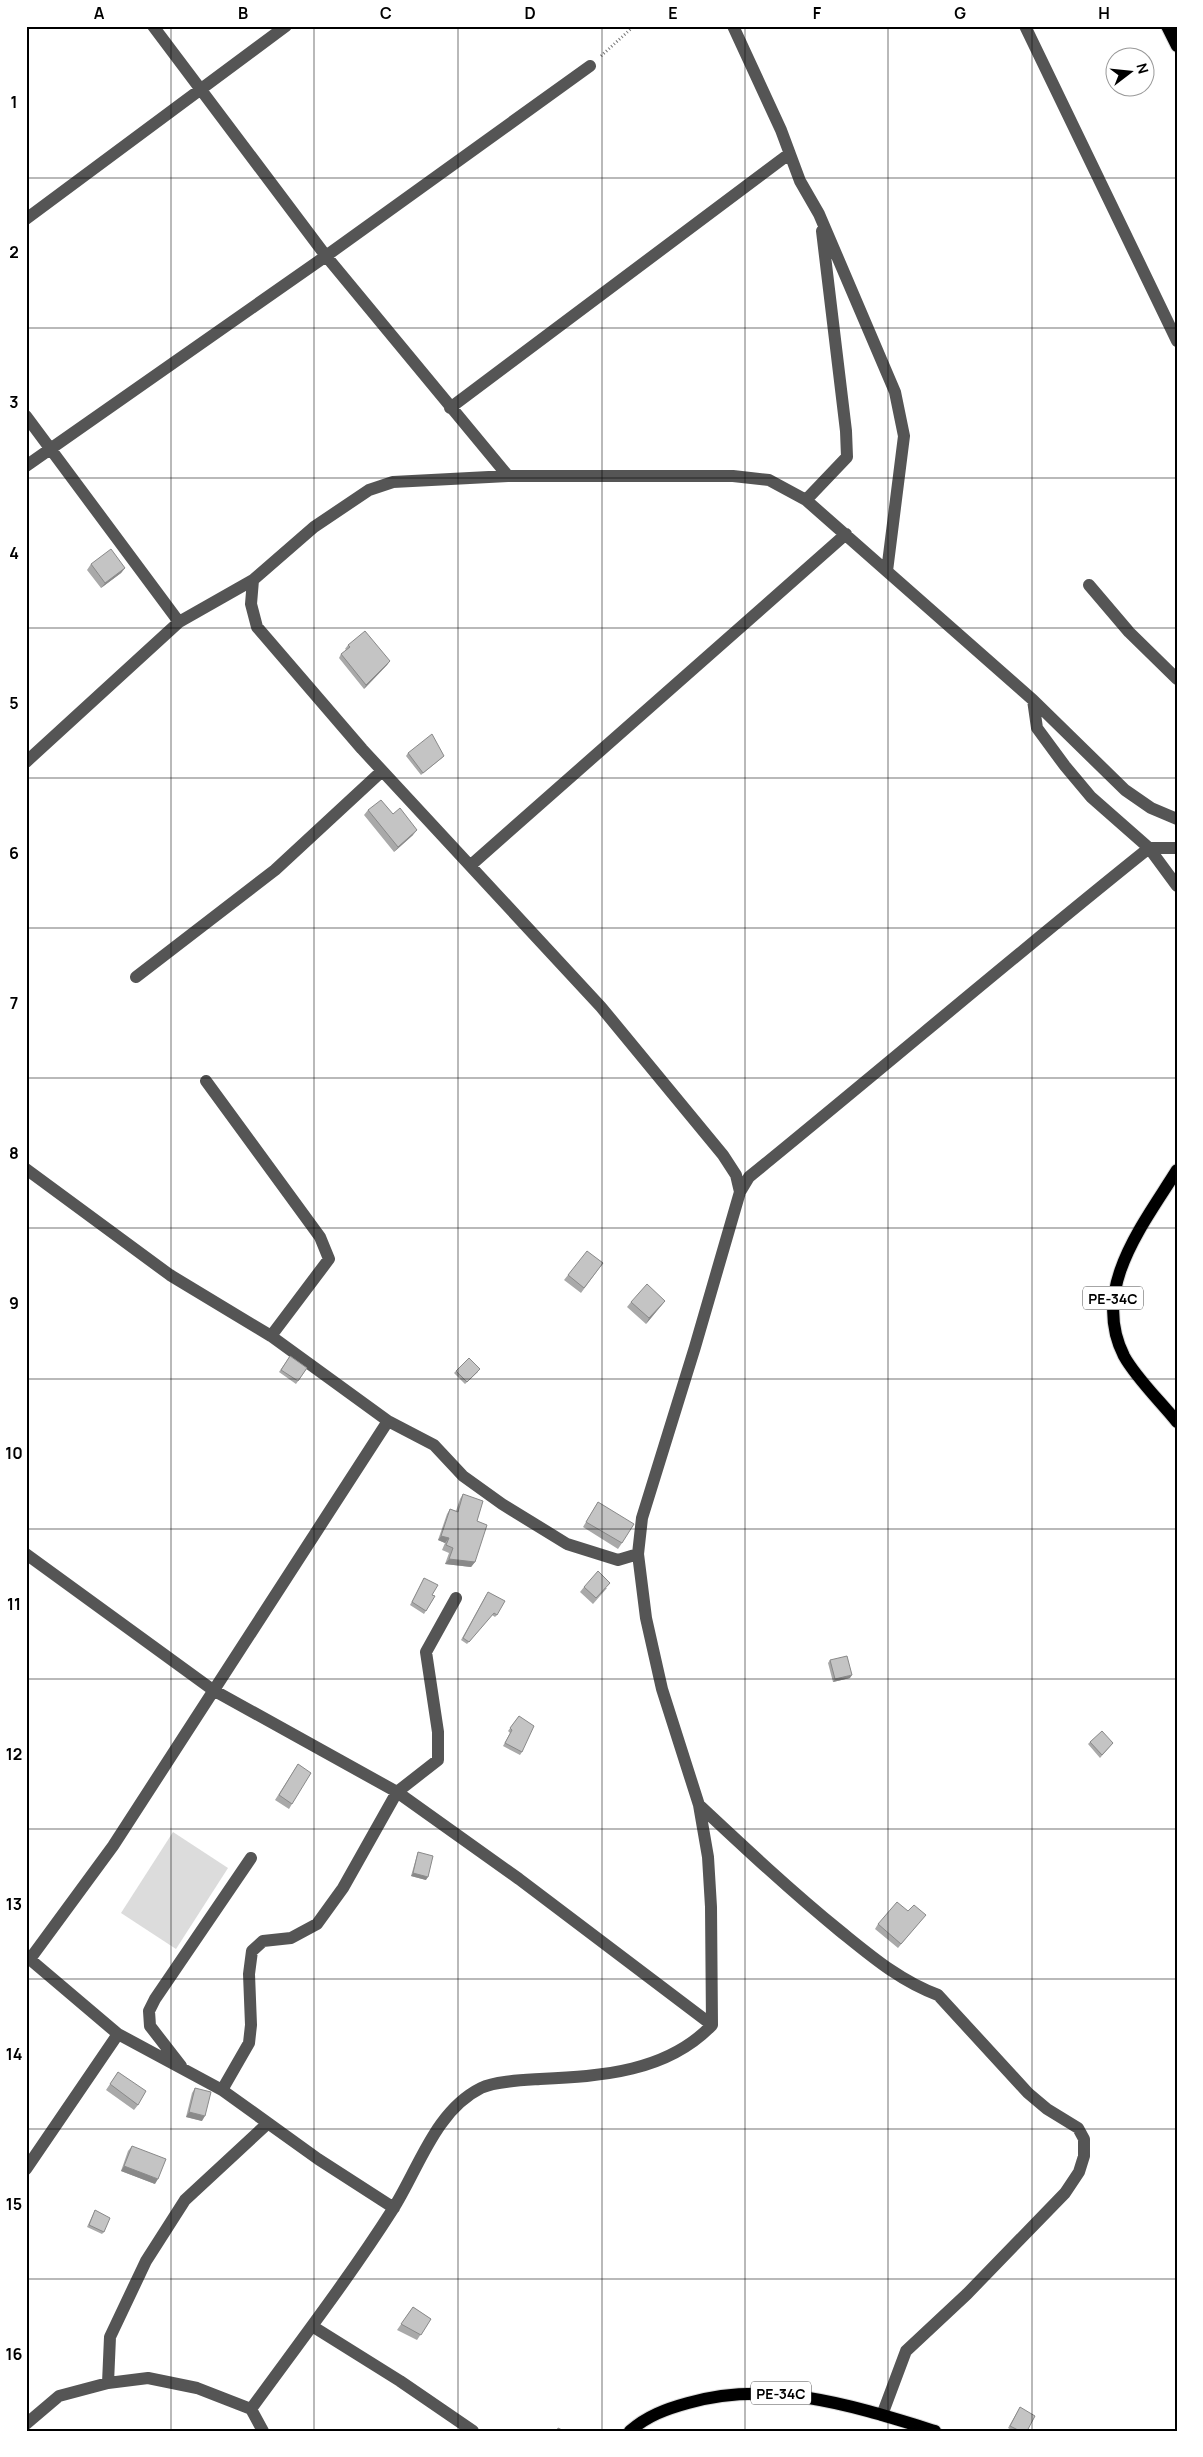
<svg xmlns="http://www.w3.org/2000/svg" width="1203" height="2457" font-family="Manrope,sans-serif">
<rect width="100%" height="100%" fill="#fff"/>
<path fill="#dcdcdc" d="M173,1832L228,1868L176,1949L121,1913Z"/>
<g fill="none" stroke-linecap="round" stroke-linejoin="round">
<g stroke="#dbdbdb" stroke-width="14">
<path id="major" d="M1167,26L1177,46
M1177,1170C1143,1225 1090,1289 1124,1356C1136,1378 1161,1402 1177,1422
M630,2431C647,2416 666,2409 688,2403C772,2379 854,2406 935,2431"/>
</g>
<path stroke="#777" stroke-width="3" stroke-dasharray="1 2.5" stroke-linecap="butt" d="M601,56L634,26"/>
<path stroke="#555" stroke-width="12" d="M153,26L326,256L508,476
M733,26L781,130L800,181L819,214L895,392L904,436L887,571
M1025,26L1177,341
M26,219L286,26
M450,408L789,154
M26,416L179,622
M26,466L326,256L590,66
M806,500L847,457L846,431L822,231
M1089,585L1129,632L1177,679
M1033,700L1037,728L1065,766L1091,797L1149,848L1177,886
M26,762L179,622L253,580
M471,865L846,534
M136,977L275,870L382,771
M206,1081L320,1237L329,1259L271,1336
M26,1169L170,1275L271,1336L388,1421L434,1445L463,1476L502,1504L567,1544L618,1560L638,1554
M740,1192L749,1177C883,1068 1014,956 1149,848H1177
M26,1554L213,1690L397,1792L519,1879L712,2025
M699,1805C745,1848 791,1891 840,1931C871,1956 900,1981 938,1995L1028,2093L1047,2109L1078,2128L1084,2139V2156L1079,2172L1065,2193L967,2294L906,2351L882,2415
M26,1956L118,2034L222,2090L318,2159L394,2208
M30,1959L113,1846L388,1421
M181,2066L150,2026L149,2011L155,1999L251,1858
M222,2090L249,2043L251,2025L249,1974L252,1951L263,1941L291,1938L317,1924L343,1888L397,1792L438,1760V1732L426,1652L456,1598
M26,2169L118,2034
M312,2326L400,2381L473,2431
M108,2383L110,2337L146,2261L185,2200L267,2124
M251,2409C299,2343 349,2278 393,2209C419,2168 435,2111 481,2088C495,2081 524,2080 540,2079C602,2076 667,2072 712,2025L711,1907L708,1857L699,1805L662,1689L646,1618L638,1554L642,1518L695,1347L740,1192L736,1175L723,1155L601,1007L362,749L257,627L251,604L253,580L314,527L369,490L393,482L508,476H733L769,480L806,500L1033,700L1125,790L1151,808L1177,819
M26,2424L59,2396L108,2383L148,2378L197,2388L251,2409L263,2431"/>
<use href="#major" stroke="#000" stroke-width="12"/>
</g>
<path fill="#a9a9a9" d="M91,564L125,568L121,573L101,588L87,570Z
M348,645L390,661L387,665L364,689L339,658L341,654L346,650L345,649Z
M408,753L444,756L442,758L421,775L406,756Z
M368,810L393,814L413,835L394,852L364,815Z
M603,1263L581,1293L564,1280L568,1275Z
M665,1301L646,1324L627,1307L631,1302Z
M290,1356L307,1368L296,1384L279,1372Z
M456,1371L478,1372L465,1384L454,1373Z
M463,1494L477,1521L475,1562L471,1567L445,1564L449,1553L442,1550L445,1543L438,1540L447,1514L450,1509L456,1511L460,1499Z
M598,1502L622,1543L618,1549L583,1527Z
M424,1578L432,1595L435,1596L424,1614L410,1605Z
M584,1587L607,1588L593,1604L580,1592Z
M486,1595L497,1615L495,1617L492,1615L467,1644L461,1640Z
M830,1660L850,1678L833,1682L828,1663Z
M519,1716L522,1752L520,1755L503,1746L510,1733L508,1731Z
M1090,1742L1113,1743L1100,1758L1088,1744Z
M298,1764L292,1804L289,1809L275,1800Z
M418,1852L426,1880L411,1876L417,1855Z
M908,1911L922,1919L898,1948L875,1929L878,1924Z
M118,2072L138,2105L134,2110L106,2090Z
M195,2088L202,2121L186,2117L192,2093Z
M132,2146L155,2184L121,2171L128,2151Z
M95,2210L104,2232L102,2234L87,2227Z
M413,2307L431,2319L417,2340L397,2330Z
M1020,2407L1027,2431H1013L1008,2428Z"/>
<path fill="#898989" d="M125,568L121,573L101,588L105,583Z
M390,661L387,665L364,689L366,685Z
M417,830L413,835L394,852L398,847Z
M665,1301L661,1306L646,1324L649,1318Z
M441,1536L449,1538L445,1543L438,1540Z
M449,1559L475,1562L471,1567L445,1564Z
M852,1675L850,1678L833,1682L835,1679Z
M413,1873L428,1877L426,1880L411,1876Z
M189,2112L205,2116L202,2121L186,2117Z
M124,2166L158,2179L155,2184L121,2171Z"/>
<path fill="#c4c4c4" stroke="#898989" d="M111,549L125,568L105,583L91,564Z
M365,631L390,661L366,685L341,654L350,647L348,645Z
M432,734L444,756L423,773L408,753Z
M381,800L393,814L400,808L417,830L398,847L368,810Z
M587,1251L603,1263L584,1288L568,1275Z
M647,1284L665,1301L649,1318L631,1302Z
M290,1356L307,1368L298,1381L281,1370Z
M469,1358L480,1369L467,1382L456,1371Z
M463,1494L483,1501L477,1521L487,1525L475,1562L449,1559L453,1548L446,1545L449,1538L441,1536L450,1509L458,1512Z
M598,1502L634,1524L622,1543L586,1522Z
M598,1571L610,1583L596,1598L584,1587Z
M424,1578L438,1585L432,1595L435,1596L426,1611L412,1602Z
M488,1592L505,1601L497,1615L494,1613L469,1642L463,1638Z
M847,1656L852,1675L835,1679L830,1660Z
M519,1716L534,1726L522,1752L505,1743L512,1730L510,1728Z
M1102,1731L1113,1743L1102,1755L1090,1742Z
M298,1764L311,1773L292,1804L279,1795Z
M418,1852L433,1856L428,1877L413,1873Z
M897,1902L908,1911L914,1905L926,1915L901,1944L878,1924Z
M118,2072L146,2091L138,2105L110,2084Z
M195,2088L211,2092L205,2116L189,2112Z
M132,2146L166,2159L158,2179L124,2166Z
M95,2210L110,2218L104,2232L89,2225Z
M413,2307L431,2319L421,2335L401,2324Z
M1020,2407L1035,2416L1027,2431H1020L1010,2426Z
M558,2428L564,2431H557Z"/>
<path fill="none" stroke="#000" stroke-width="1" stroke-opacity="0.55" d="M171,26V2431M314,26V2431M458,26V2431M602,26V2431M745,26V2431M888,26V2431M1032,26V2431M26,178H1177M26,328H1177M26,478H1177M26,628H1177M26,778H1177M26,928H1177M26,1078H1177M26,1228H1177M26,1379H1177M26,1529H1177M26,1679H1177M26,1829H1177M26,1979H1177M26,2129H1177M26,2279H1177"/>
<g text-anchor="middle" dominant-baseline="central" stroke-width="5" stroke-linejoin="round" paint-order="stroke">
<g fill="#fff" stroke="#4c4c4c" stroke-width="1">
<rect x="1083" y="1286.5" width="60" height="23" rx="4"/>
<rect x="751" y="2381.5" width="60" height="23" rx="4"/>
</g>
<g font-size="14" font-weight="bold" fill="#000">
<text x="1113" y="1298">PE-34C</text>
<text x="781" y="2393">PE-34C</text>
</g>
</g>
<rect width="1203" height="2457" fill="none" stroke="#ffffff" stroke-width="55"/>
<g transform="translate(1130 72) rotate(74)"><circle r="24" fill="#ffffff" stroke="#999999"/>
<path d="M0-4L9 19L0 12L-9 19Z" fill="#000000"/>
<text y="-8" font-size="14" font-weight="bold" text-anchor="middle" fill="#000000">N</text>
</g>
<rect x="28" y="28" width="1148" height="2402" fill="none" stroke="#000" stroke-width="2"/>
<g font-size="16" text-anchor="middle" font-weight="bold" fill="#000">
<text x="99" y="19">A</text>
<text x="243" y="19">B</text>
<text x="386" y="19">C</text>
<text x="530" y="19">D</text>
<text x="673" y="19">E</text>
<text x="817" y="19">F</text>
<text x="960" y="19">G</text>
<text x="1104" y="19">H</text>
<text x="14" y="108">1</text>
<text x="14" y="258">2</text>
<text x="14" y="408">3</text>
<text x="14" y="559">4</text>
<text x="14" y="709">5</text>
<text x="14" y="859">6</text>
<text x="14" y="1009">7</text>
<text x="14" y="1159">8</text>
<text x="14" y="1309">9</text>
<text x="14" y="1459">10</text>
<text x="14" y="1610">11</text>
<text x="14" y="1760">12</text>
<text x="14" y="1910">13</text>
<text x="14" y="2060">14</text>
<text x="14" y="2210">15</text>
<text x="14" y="2360">16</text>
</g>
</svg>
